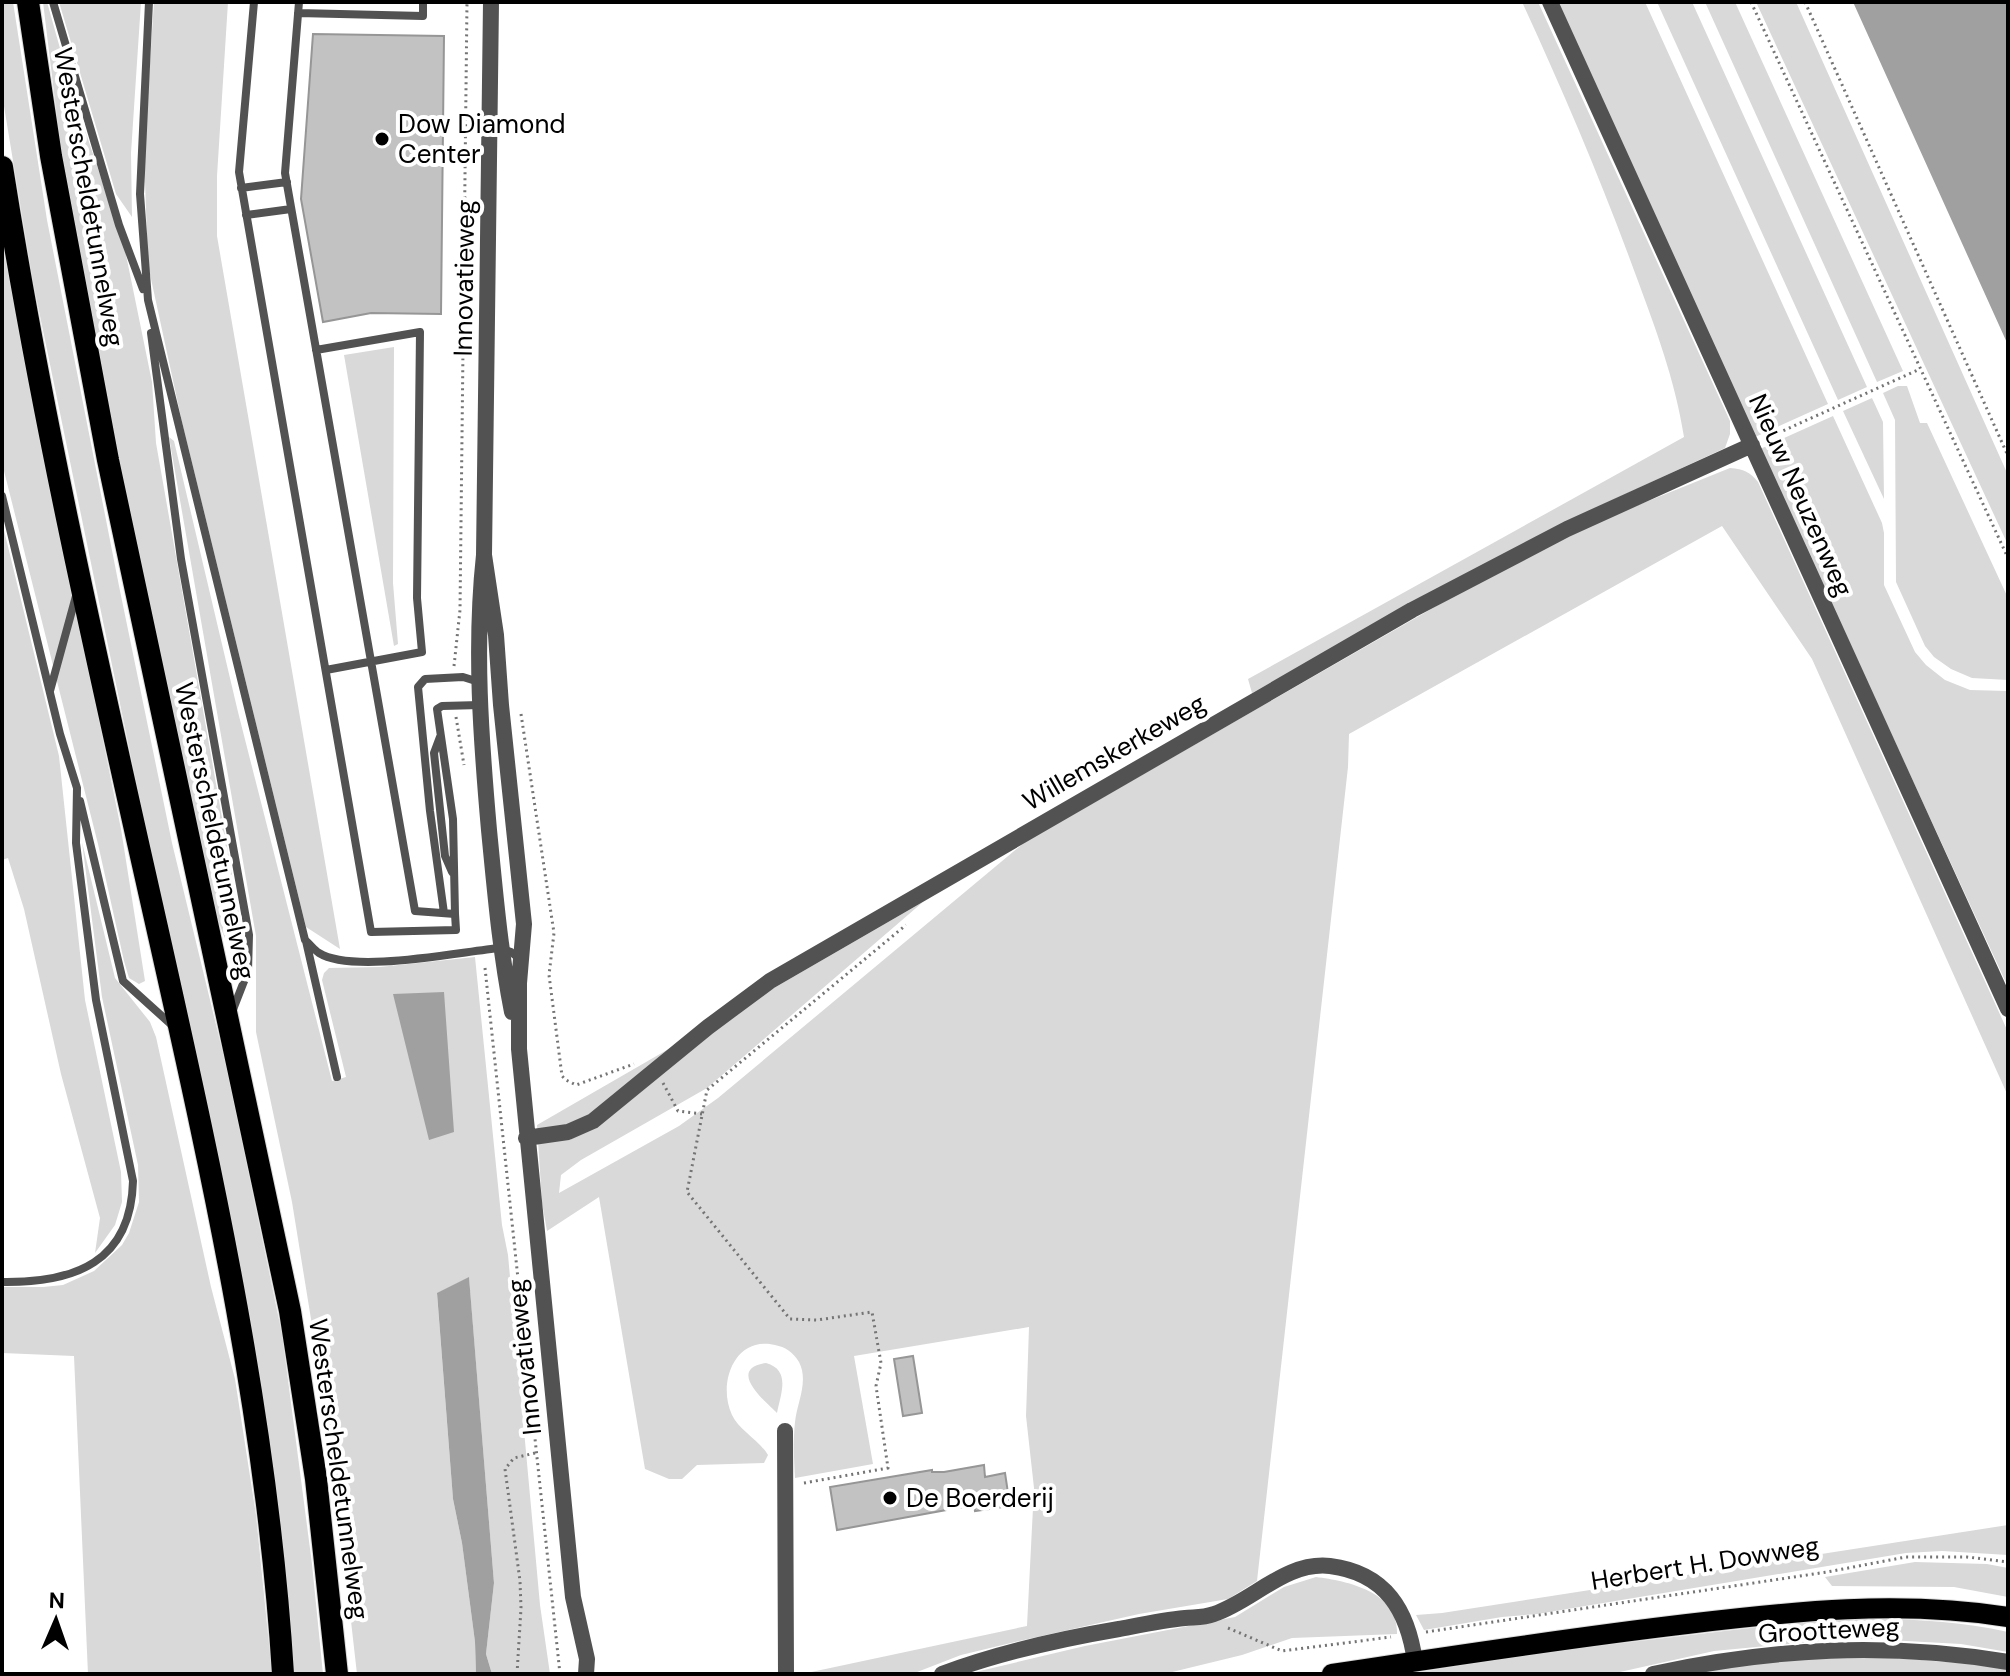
<svg xmlns="http://www.w3.org/2000/svg" width="2010" height="1676" font-family="'DM Sans',sans-serif">
<rect width="100%" height="100%" fill="#fff"/>
<path fill="#d9d9d9" d="M2,2H13L47,220L119,586L172,843L227,1070L282,1334L312,1564L323,1674H294L145,825L33,282L2,94Z
M43,2H47L72,91L125,250L152,382L156,443L243,937V948L235,954H231L210,900L198,855L69,216Z
M59,2H141L131,153L132,217L116,194Z
M154,2H228L217,176V236L340,949L306,927L182,422L148,265L144,153Z
M1522,2H1538L1730,421V434L1725,448L1567,521L1252,693L1248,679L1684,437C1675,379 1655,327 1635,273C1601,180 1563,91 1522,2Z
M1558,2H1645L1828,404L1755,437Z
M1657,2H1692L1867,387L1838,400Z
M1705,2H1735L1903,371L1877,382Z
M1756,2H1796L2008,475V545Z
M2,243L121,829L145,981L139,984L129,978L124,961L98,844L2,463Z
M394,347L393,583L398,644L394,646L344,355Z
M1898,386H1907L1920,423H1927L2008,598V680L1972,678L1951,669L1934,657L1925,646L1896,582L1895,420L1883,393Z
M1872,398L1883,422L1884,499L1843,411Z
M1833,416L1882,523L1884,533V585L1915,652L1926,665L1945,680L1970,690L2008,691V987L1760,449Z
M169,437L174,441L238,712L332,1081L346,1077L322,980L324,973L329,968L380,967L475,957L502,1225L508,1255L540,1605L550,1674H492L486,1654L494,1583L469,1278L437,1294L453,1499L462,1543L475,1642L476,1674H357L330,1436L292,1202L256,1032V936Z
M1730,468C1744,469 1750,472 1758,482L2008,1032V1096L1812,659L1722,526L1349,734L1348,767L1257,1581L1228,1599L1139,1614L1015,1642L961,1655L912,1674H802L1027,1626L1034,1488L1026,1416L1029,1327L854,1356L873,1464L795,1478C794,1459 793,1441 795,1422C797,1403 809,1381 799,1362C793,1352 785,1347 775,1345C735,1335 717,1383 732,1415C739,1430 759,1440 768,1455L764,1463L697,1465L682,1479H669L645,1469L599,1197L547,1231L542,1203L537,1125L923,902L707,1088L581,1160L561,1175L559,1193L679,1126L718,1098L1025,842L1508,565L1569,533Z
M2,522L59,756L85,1000L121,1172L122,1202L115,1225L95,1253L100,1218L61,1074L24,909L8,858L2,860Z
M82,842L115,978L150,1022L156,1037L211,1287L235,1379L256,1515L272,1674H88L74,1356L2,1353V1287H43L63,1285L94,1271L122,1245L129,1233L139,1202L138,1165L102,997Z
M766,1363C791,1370 781,1393 777,1413C765,1401 726,1369 766,1363Z
M2008,1525V1555L1942,1551L1906,1553L1537,1614L1502,1617L1424,1630L1416,1615L1442,1613Z
M1915,1562L1987,1564L2008,1568V1597L1954,1587L1832,1586L1825,1577Z
M1316,1577C1348,1581 1399,1592 1397,1634L1292,1638L1242,1655L1164,1674H967L1085,1646L1235,1617L1284,1587Z
M1819,1620C1881,1618 1947,1618 2008,1632V1652L1961,1644L1852,1638L1714,1651L1611,1674H1407L1546,1652Z
M1822,1652L2008,1667V1674H1669Z"/>
<path fill="#a0a0a0" d="M1853,2H2008V345Z
M444,992L454,1132L429,1140L393,994Z
M469,1277L494,1583L486,1654L492,1674H476L475,1642L462,1543L453,1499L437,1293Z"/>
<path fill="#c2c2c2" stroke="#969696" stroke-width="2" d="M313,34L444,36L441,314L371,313L323,322L301,199Z
M913,1356L922,1413L903,1416L894,1359Z
M984,1465L985,1477L1005,1473L1010,1506L975,1511L974,1505L837,1530L830,1487L932,1470V1472H944Z"/>
<g fill="none" stroke-linecap="round" stroke-linejoin="round">
<g stroke="#dbdbdb" stroke-width="22">
<path id="primary" d="M1332,1674C1450,1656 1568,1638 1687,1624C1795,1611 1900,1600 2008,1617"/>
</g>
<g stroke="#dbdbdb" stroke-width="24">
<path id="trunk" d="M28,2L51,156L108,460L290,1311L316,1479L337,1674
M2,167C43,428 103,687 161,945C215,1186 268,1427 283,1674"/>
</g>
<path stroke="#747474" stroke-width="3" stroke-dasharray="2 4" stroke-linecap="butt" d="M1751,2L2008,558
M1805,2L2008,456
M1767,438L1920,369
M454,666L460,610L467,2
M521,714L554,933L549,975L562,1076L566,1080L576,1085L634,1064
M456,717L464,765
M485,968L560,1674
M663,1083L678,1111L702,1114
M804,1483L888,1468L876,1386L881,1363L872,1312L817,1320L790,1319L687,1192L707,1090L906,925
M1228,1628L1282,1651L1391,1637
M1426,1632L1827,1572L1906,1557H1967L2008,1562
M517,1674L521,1608L520,1581L505,1469L514,1458L535,1453"/>
<path stroke="#525252" stroke-width="8" d="M53,2L119,225L143,289
M149,2L140,194L148,300L305,940C310,944 314,950 319,953C353,974 458,952 500,948L511,952L521,960
M254,2L239,172L371,932L456,930L455,914L415,911L285,173L299,2
M298,13L423,16V2
M241,188L287,182
M246,215L291,209
M151,333L181,559L249,935L248,971L232,1012
M316,350L420,332L417,598L422,652L326,670
M2,496L60,734L77,788L76,843L96,1000L133,1181C131,1262 75,1283 2,1282
M50,691L76,596
M440,737L434,753L445,856L452,872
M80,801L123,981L174,1027
M444,913L430,811L418,687L425,679L463,677L479,682
M455,914L453,819L437,709L442,706L480,705
M306,941L337,1077"/>
<path stroke="#525252" stroke-width="16" d="M491,2L484,555C474,647 481,739 489,830C495,891 500,951 512,1012
M1550,2L2008,1009
M484,555L496,635L501,705L524,924L519,983V1049L573,1597L587,1659L586,1674
M526,1138L568,1132L593,1121L708,1027L770,981L1412,610L1567,529L1752,445
M785,1431L786,1674
M942,1674C998,1653 1060,1639 1119,1629C1140,1625 1163,1620 1185,1618C1195,1617 1203,1618 1214,1614C1253,1601 1286,1561 1330,1566C1386,1573 1408,1611 1415,1662
M1653,1674C1774,1648 1886,1642 2008,1662"/>
<use href="#primary" stroke="#000" stroke-width="20"/>
<use href="#trunk" stroke="#000" stroke-width="22"/>
</g>
<g fill="#000" stroke="#fff" stroke-width="3">
<circle cx="382" cy="139" r="8"/>
<circle cx="890" cy="1498" r="8"/>
</g>
<g text-anchor="middle" dominant-baseline="central" stroke-width="8" stroke-linejoin="round" paint-order="stroke">
<g font-size="26" fill="#000" stroke="#fff" text-anchor="start">
<text x="398" y="124">Dow Diamond<tspan x="398" dy="30">Center</tspan></text>
<text x="906" y="1498">De Boerderij</text>
</g>
<g font-size="26" fill="#000" stroke="#fff">
<text transform="translate(89 197) rotate(80)">Westerscheldetunnelweg</text>
<text transform="translate(464 278) rotate(-89)">Innovatieweg</text>
<text transform="translate(1801 495) rotate(66)">Nieuw Neuzenweg</text>
<text transform="translate(1114 752) rotate(-30)">Willemskerkeweg</text>
<text transform="translate(215 831) rotate(78)">Westerscheldetunnelweg</text>
<text transform="translate(524 1357) rotate(-96)">Innovatieweg</text>
<text transform="translate(339 1469) rotate(82)">Westerscheldetunnelweg</text>
<text transform="translate(1705 1563) rotate(-9)">Herbert H. Dowweg</text>
<text transform="translate(1829 1630) rotate(-3)">Grootteweg</text>
</g>
</g>
<rect width="2010" height="1676" fill="none" stroke="#000000" stroke-width="8"/>
<g transform="translate(56 1620) rotate(2)" stroke="#ffffff" stroke-width="6" paint-order="stroke">
<path d="M0-6L14 30L0 20L-14 30Z" fill="#000000"/>
<text y="-12" font-size="22" font-weight="bold" text-anchor="middle" fill="#000000">N</text>
</g>
</svg>
